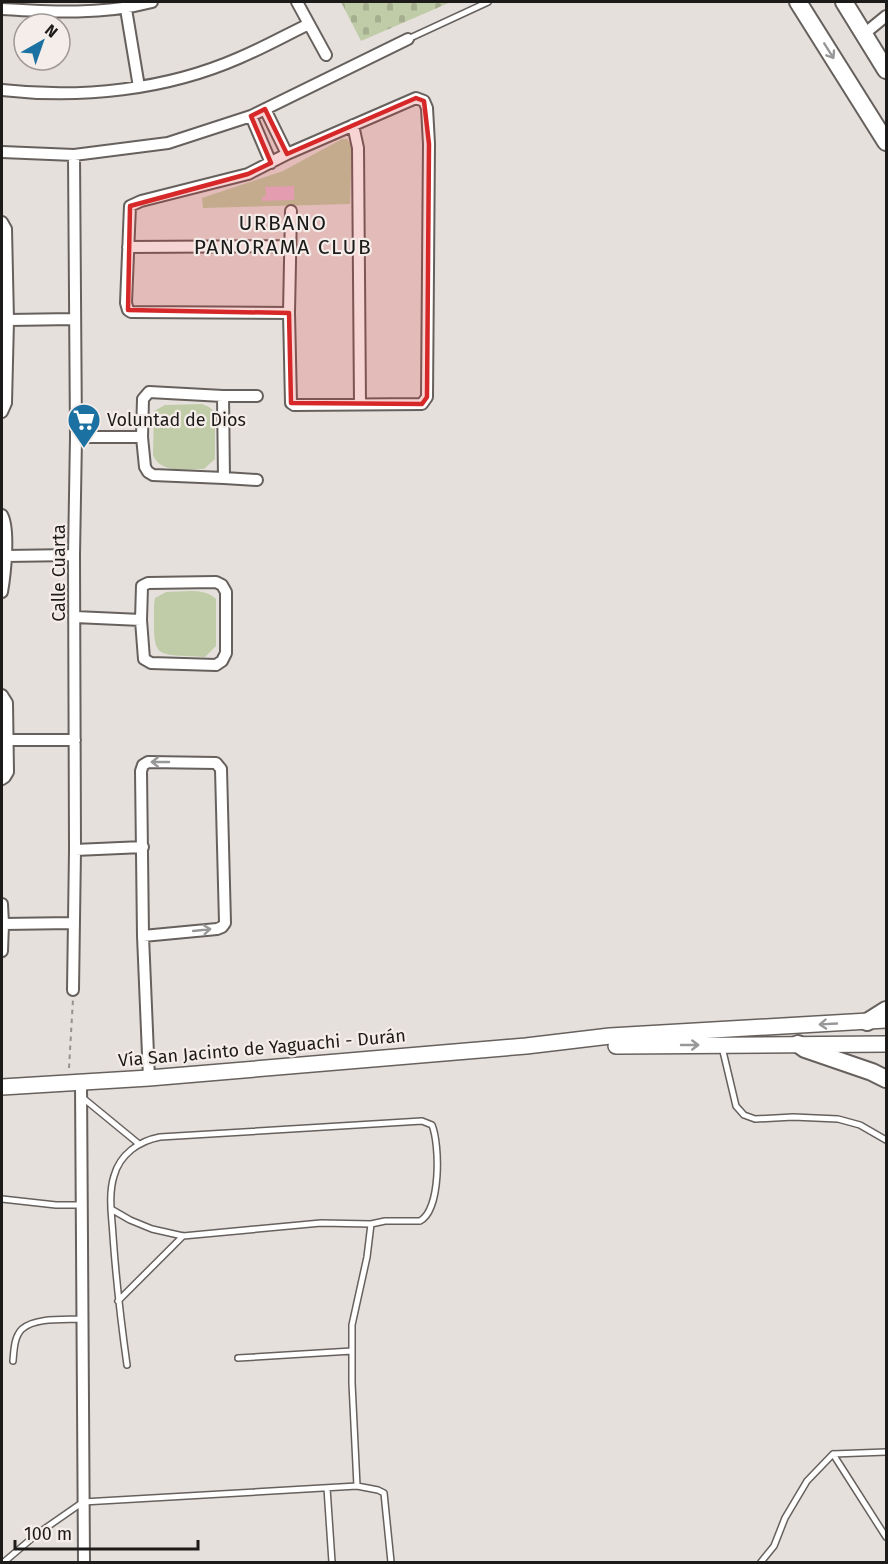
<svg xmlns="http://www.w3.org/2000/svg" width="888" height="1564" font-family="'Fira Sans',sans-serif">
<defs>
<pattern id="cemetery-stones" width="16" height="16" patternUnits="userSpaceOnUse" patternTransform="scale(1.5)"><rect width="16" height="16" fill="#c0cca8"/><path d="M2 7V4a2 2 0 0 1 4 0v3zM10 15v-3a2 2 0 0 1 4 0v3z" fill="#a5af90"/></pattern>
</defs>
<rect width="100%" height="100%" fill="#e6e0dc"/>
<path fill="url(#cemetery-stones)" d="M341,2H451L361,41Z"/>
<path fill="#c0cca8" d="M342,139H347L352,146L350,204L203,208L202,198L283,171Z
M202,404L209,407L215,412V459L204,469C188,469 160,474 153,455L154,411L165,405Z
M166,592C182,592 204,587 216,599V646L205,657C151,654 154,660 154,604L155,598Z"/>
<path fill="#e6b9d2" d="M294,186V200L262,201V197L266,196L265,187Z"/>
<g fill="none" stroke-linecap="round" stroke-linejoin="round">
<g stroke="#67615e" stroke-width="8">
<path id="service" d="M408,39L488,2
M722,1047L736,1106L744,1115L755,1119L793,1117L838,1119L860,1125L886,1140
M83,1098L139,1144
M2,1199L56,1205H83
M111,1209L130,1220L152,1229L183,1236L321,1223L371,1224
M118,1301L183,1236
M238,1358L352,1351
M13,1361C14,1350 14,1337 22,1329C36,1317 65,1320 82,1319
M127,1365C121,1322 116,1279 113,1236C112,1217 108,1195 114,1176C120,1154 139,1141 160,1137L422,1121L432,1125C440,1145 441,1210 420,1221H385L371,1224L367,1257L352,1325V1383L357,1486
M833,1454L886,1537
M327,1488L332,1562
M4,1562L37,1534L83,1502L357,1486L378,1490L384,1493L391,1562
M761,1562L774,1546L785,1518L807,1481L833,1454L886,1452"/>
</g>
<g stroke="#67615e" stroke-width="14">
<path id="minor" d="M297,2L326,55
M2,9C52,12 103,15 152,2
M126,9L139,87
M864,34L886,16
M2,90C81,99 166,90 239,58C263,48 286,35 309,24
M265,109L287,154
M251,116L271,163
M353,125L358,148L360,404
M2,152L74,155L168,143L251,116L408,39
M2,222L6,229L8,320L6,403L2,412
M128,247L290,246
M289,313L131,312L128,310L126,303L130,206L141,201L248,174L287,154L416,98L424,101L427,108L429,144L427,397L422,404L294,405L291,403L289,313L291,211
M8,320L74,319
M149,392L223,396L224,478L153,475L148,472L145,467L142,437L143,399Z
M223,396H257
M76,437H142
M224,478L257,480
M2,515C10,529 5,575 2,592
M5,556L74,555
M216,582L222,585L226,592V653L222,661L216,665L151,663L144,659L141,620L142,586L148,583Z
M75,617L141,620
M2,695L7,703L8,772L5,777L2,779
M7,740H75
M75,850L143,847
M2,904L3,924L2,951
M3,924L73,923
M143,936L217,929L222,927L225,923L221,769L216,763L148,762L143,765L141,771L143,936L149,1078
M73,990L75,850L74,555L76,437L74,155
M81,1083L84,1562"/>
</g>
<g stroke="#67615e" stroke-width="18">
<path id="primary" d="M616,1046L886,1044
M2,1087L149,1078L526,1046L610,1036L886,1020"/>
</g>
<g stroke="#67615e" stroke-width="20">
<path id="trunk" d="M798,2L886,142
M844,2L886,70
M867,1022L886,1010
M798,1044L805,1049L872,1072L886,1079"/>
</g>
<path stroke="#96918e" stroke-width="2" stroke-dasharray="4.5 4.5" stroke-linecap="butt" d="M69,1068L73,999"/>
<use href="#service" stroke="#fff" stroke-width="5"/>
<use href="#minor" stroke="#fff" stroke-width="10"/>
<use href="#primary" stroke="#fff" stroke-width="15"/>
<use href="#trunk" stroke="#fff" stroke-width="16"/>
</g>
<defs><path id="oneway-shaft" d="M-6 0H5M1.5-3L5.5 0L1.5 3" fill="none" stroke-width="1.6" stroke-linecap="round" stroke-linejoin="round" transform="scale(1.5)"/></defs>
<g stroke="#999898">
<use href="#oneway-shaft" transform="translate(829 51) rotate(58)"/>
<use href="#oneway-shaft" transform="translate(160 762) rotate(180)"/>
<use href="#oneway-shaft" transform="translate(202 930) rotate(-6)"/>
<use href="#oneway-shaft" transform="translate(828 1024) rotate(177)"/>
<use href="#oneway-shaft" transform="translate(690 1045)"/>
</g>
<path fill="#d62828" fill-opacity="0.2" stroke="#d62828" stroke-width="4.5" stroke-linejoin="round" d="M416,98L424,101L429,144L427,397L422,404L291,403L289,313L128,310L130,206L248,174L271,163L251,116L265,109L287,154Z"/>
<defs>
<g id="supermarket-pin" transform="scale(1.725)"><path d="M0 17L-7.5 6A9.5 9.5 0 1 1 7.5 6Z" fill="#1b71a1" stroke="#f4ede9"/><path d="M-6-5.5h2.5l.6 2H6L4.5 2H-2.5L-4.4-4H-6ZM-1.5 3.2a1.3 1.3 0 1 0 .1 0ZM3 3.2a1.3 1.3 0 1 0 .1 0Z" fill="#fff"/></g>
</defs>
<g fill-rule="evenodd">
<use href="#supermarket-pin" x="84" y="420"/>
</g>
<g text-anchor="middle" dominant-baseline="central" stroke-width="4.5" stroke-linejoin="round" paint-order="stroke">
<g font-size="18" fill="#1d1b1a" stroke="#f4ede9" text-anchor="start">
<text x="107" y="420">Voluntad de Dios</text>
</g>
<g font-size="18" fill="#1d1b1a" stroke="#f4ede9">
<text transform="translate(59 573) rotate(-90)">Calle Cuarta</text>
<text transform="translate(262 1048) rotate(-5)">Vía San Jacinto de Yaguachi - Durán</text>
</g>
<g font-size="21" letter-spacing="1.5" fill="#1d1b1a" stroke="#f4ede9">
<text x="283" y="223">URBANO<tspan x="283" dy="24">PANORAMA CLUB</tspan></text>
</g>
</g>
<rect width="888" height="1564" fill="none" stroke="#1d1b1a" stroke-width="6"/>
<g transform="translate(42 42) rotate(40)"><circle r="28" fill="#f4ede9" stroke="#9e9996" stroke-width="1.5"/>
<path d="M0-4.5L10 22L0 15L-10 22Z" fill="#1b71a1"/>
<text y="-9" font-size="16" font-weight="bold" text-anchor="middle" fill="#1d1b1a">N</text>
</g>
<path d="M15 1540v9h183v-9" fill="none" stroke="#1d1b1a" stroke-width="3"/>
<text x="24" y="1540" font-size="18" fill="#1d1b1a" stroke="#f4ede9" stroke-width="4.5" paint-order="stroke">100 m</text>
</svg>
